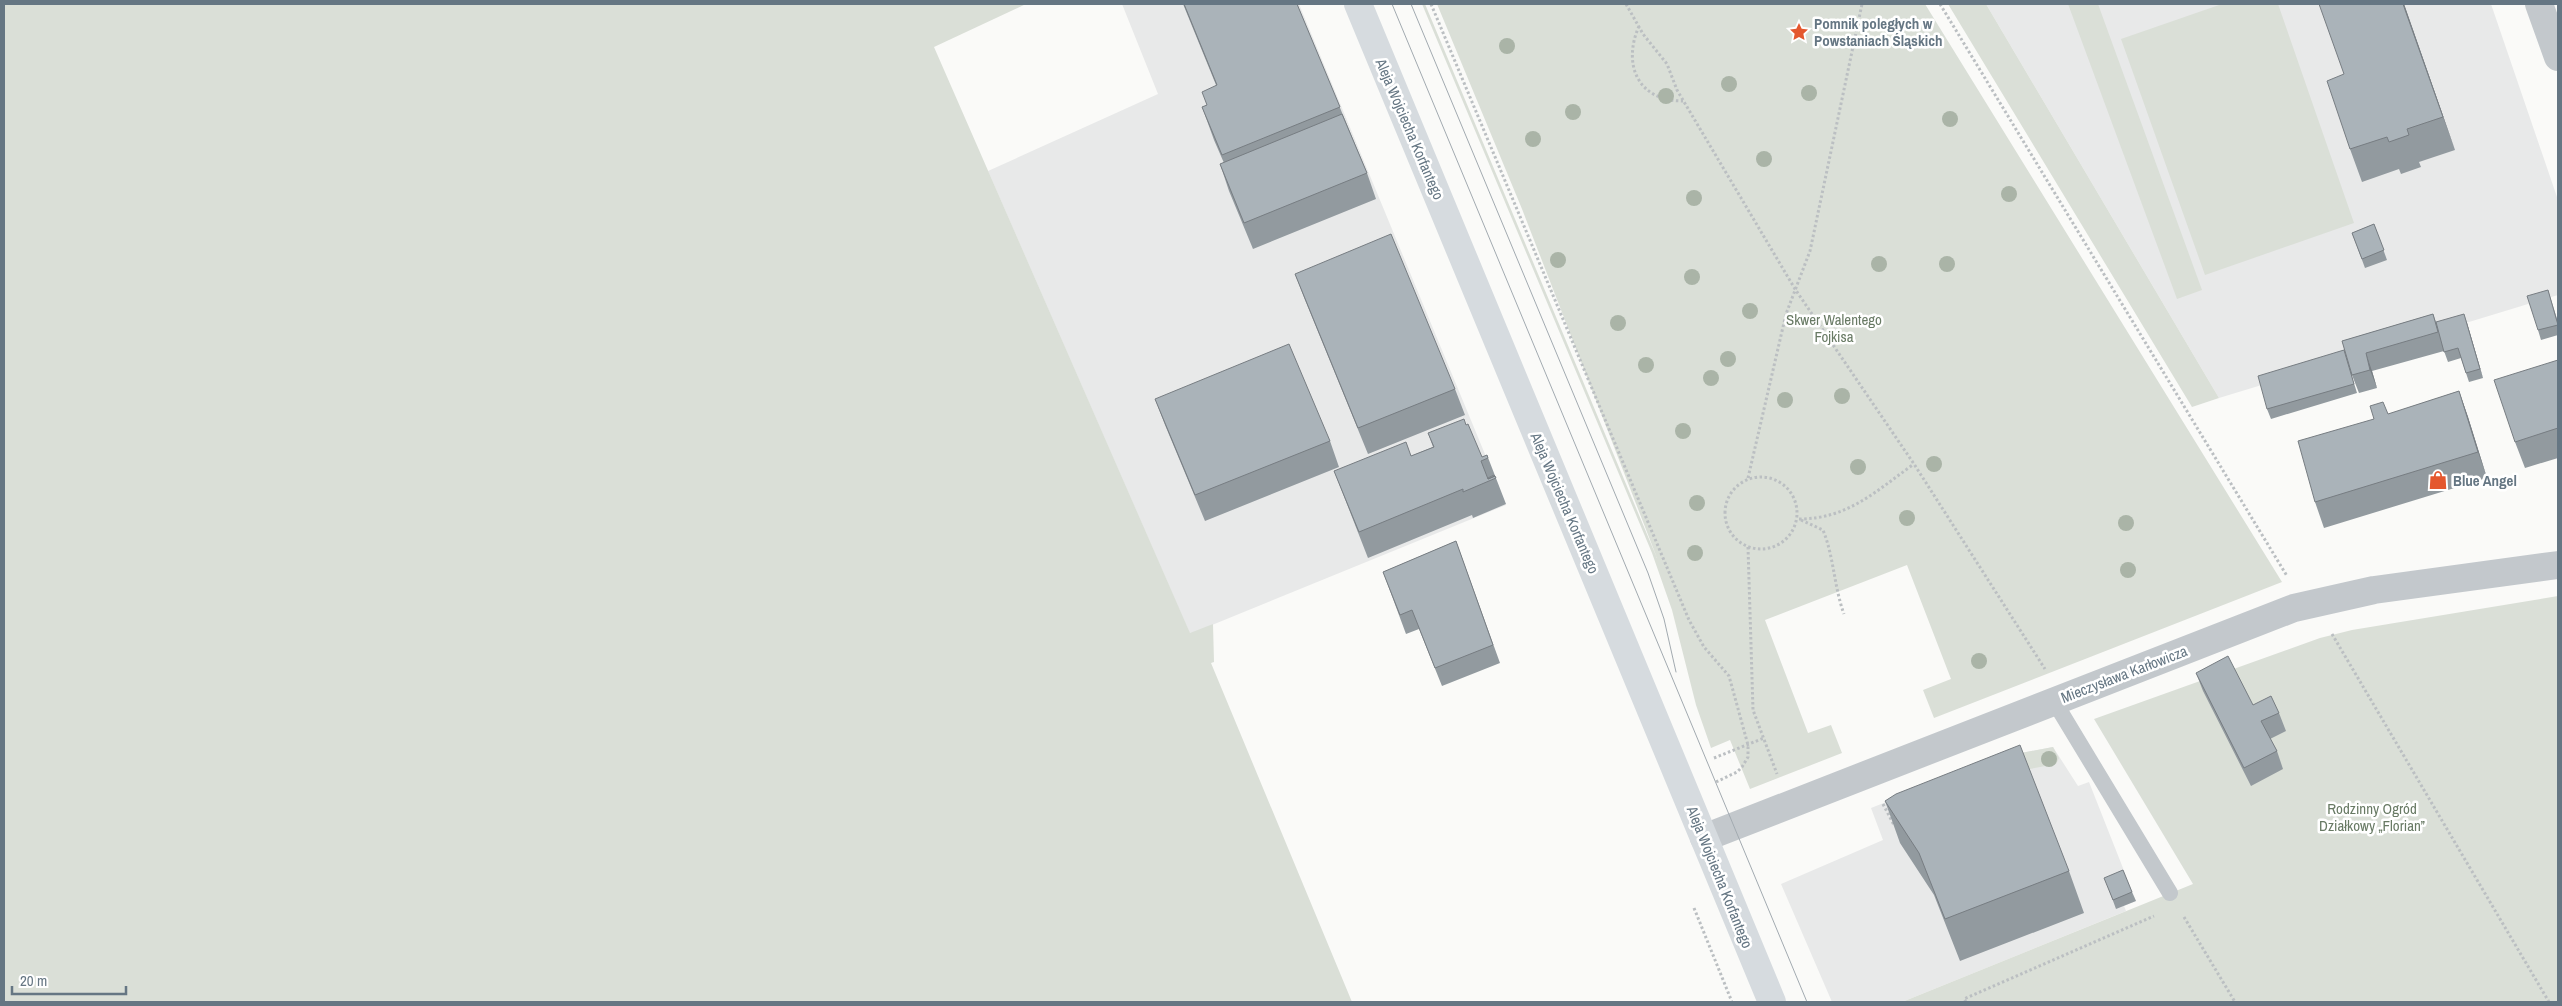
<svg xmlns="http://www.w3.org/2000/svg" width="2562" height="1006" font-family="'Archivo Narrow',sans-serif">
<rect width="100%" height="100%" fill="#fafaf8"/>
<path fill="#e8e9e9" d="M1122,4H1299L1506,505L1190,634L988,171L1158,94Z
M1986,4H2491L2558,200V295L2219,398Z
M2053,747L2078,786L2089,782L2136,901L2124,906L2126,911L1902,1002H1832L1781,884L1883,840L1871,808L2000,757Z"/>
<path fill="#dadfd7" d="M4,4H1026L934,47L1190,633L1213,624L1214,662L1211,663L1352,1002H4Z
M1422,4H1425L1657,558L1522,209L1437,4H1925L2282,582L1934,718L1923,690L1951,679L1907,565L1765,620L1808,733L1831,725L1842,753L1750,789L1730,740L1711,748L1696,705L1672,610L1652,553Z
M1948,4H1986L2219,398L2192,407Z
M2068,4H2098L2202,290L2177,299Z
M2222,4H2278L2354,223L2205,275L2121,39Z
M2558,596V1002H1902L2193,884L2094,719L2320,638L2352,630Z
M2053,747L2059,758L2056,764L2003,774L2000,757Z"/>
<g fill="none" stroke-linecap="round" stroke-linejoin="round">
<path stroke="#bbbfc2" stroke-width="3" stroke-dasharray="2.5 2.5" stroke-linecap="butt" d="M1431,4L1689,620L1704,647L1729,676L1748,745V757L1742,767L1737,772L1716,782
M1626,4L1643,34L1667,64L1677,90L1795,289L1914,464L2045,669
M1940,4L2287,576
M1639,26C1622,65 1638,101 1683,101
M1725 513a36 36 0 1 1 72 0a36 36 0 1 1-72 0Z
M1748,478L1786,314L1810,251L1862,4
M1799,519C1848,519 1876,491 1914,464
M1801,520L1823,530C1834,557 1834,587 1844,614
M1748,547L1753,710L1777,774
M2332,634L2549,1002
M1714,758L1764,738
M1883,804L1894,825
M1694,908L1732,1002
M2184,917L2235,1002
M1966,1002L1964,999L2154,916"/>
<path stroke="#c3c8cc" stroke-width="16" d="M2054,701L2170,893"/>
<path stroke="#c3c8cc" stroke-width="28" d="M2539,4L2558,57
M1704,838L2294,608L2374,590L2558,565"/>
<path stroke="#d6dbdf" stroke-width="28" d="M1358,4L1772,1002"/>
<path stroke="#a2aab0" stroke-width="1" d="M1392,4L1807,1002
M1411,4L1648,573L1664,619L1676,672"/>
</g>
<g fill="#aab4a7">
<circle cx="1507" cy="46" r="8"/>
<circle cx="1729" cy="84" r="8"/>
<circle cx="1809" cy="93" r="8"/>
<circle cx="1666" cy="96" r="8"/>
<circle cx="1573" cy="112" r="8"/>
<circle cx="1950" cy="119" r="8"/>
<circle cx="1533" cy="139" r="8"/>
<circle cx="1764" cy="159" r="8"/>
<circle cx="2009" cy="194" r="8"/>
<circle cx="1694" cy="198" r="8"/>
<circle cx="1558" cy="260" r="8"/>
<circle cx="1879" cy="264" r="8"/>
<circle cx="1947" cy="264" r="8"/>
<circle cx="1692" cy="277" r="8"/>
<circle cx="1750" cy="311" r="8"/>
<circle cx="1618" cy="323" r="8"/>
<circle cx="1728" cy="359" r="8"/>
<circle cx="1646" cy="365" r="8"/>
<circle cx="1711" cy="378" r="8"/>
<circle cx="1842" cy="396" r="8"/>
<circle cx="1785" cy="400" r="8"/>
<circle cx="1683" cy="431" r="8"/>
<circle cx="1934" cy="464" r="8"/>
<circle cx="1858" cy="467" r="8"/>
<circle cx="1697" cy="503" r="8"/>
<circle cx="1907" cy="518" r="8"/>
<circle cx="2126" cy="523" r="8"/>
<circle cx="1695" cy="553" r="8"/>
<circle cx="2128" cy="570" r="8"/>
<circle cx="1979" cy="661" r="8"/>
<circle cx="2049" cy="759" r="8"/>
</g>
<path fill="#929a9f" d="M1183,4H1297L1367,173L1376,199L1253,249L1229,191L1220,164L1224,163L1214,140L1202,107L1207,105L1216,85Z
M2404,4L2455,150L2419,162L2421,167L2401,174L2399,169L2362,182L2350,149L2344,74Z
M2374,224L2387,260L2365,268L2352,233Z
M1295,274L1455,389L1465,415L1368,454L1305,300Z
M2548,290L2558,322V335L2541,340L2538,330Z
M2433,314L2436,322L2467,323L2483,378L2469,382L2461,358L2448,362L2444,351L2372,371L2377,388L2359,393L2352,375L2342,341Z
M2344,350L2357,393L2271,419L2267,409Z
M2558,360V458L2525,468L2515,442Z
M2459,391L2468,417L2487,478L2324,528L2315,502L2374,419Z
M1155,399L1330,441L1339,467L1205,521L1165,425Z
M1428,433L1482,457L1487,455L1506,504L1473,518L1472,515L1368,558L1334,471L1411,456L1433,447Z
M1456,541L1500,663L1442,686L1419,629L1406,634L1383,572Z
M2196,673L2253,705L2279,713L2286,731L2270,739L2277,751L2283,769L2251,786L2203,691Z
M1885,801L2069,871L2084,913L1960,961L1934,895L1900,843Z
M2108,887L2132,892L2136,901L2116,909Z"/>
<path fill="#777d82" d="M2403,4H2404L2455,150L2443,117Z
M2464,314L2467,323L2483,378L2480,369Z
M2366,353L2372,371L2377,388L2370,370Z
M2459,391L2468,417L2487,478L2478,452Z"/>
<path fill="#aab3b9" stroke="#777d82" d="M1184,4H1297L1340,107L1222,155L1202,107L1207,105L1202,92L1217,85Z
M2319,4H2403L2443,117L2407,129L2409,135L2389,142L2387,137L2350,149L2327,81L2344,74Z
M1342,114L1367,173L1244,223L1220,164Z
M2374,224L2384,250L2362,259L2352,233Z
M1391,234L1455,389L1358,428L1295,274Z
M2548,290L2558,325L2538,330L2527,296Z
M2433,314L2438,332L2366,353L2370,370L2352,375L2342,341Z
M2464,314L2480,369L2466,373L2458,348L2444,352L2436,322Z
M1289,344L1330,441L1195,495L1155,399Z
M2344,350L2354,384L2267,409L2258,376Z
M2558,360V428L2515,442L2494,380Z
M2459,391L2478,452L2315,502L2298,441L2374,419L2370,406L2383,402L2388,414Z
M1464,419L1466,425L1468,424L1482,457L1487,455L1488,458L1481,461L1488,479L1495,476L1496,478L1463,492V489L1359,532L1334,471L1406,442L1411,456L1434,447L1428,433Z
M1494,475L1495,476L1488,479V478Z
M1456,541L1493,645L1435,668L1412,610L1400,615L1383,572Z
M2228,656L2253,705L2271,696L2279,713L2261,721L2277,751L2244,768L2196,673Z
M2020,745L2069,871L1945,919L1919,853L1885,801L1896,794Z
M2123,870L2132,892L2113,900L2104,878Z"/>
<defs>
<g id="sight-bare" transform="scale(1.5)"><path d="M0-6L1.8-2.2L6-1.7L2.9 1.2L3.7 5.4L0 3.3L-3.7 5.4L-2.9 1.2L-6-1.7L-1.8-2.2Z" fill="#e4572e" stroke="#fff" stroke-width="2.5" paint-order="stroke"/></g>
<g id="shop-bare" transform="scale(1.5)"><path d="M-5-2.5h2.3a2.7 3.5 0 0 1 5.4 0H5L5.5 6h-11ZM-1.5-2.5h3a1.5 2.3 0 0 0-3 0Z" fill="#e4572e" stroke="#fff" stroke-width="2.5" paint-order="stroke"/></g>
</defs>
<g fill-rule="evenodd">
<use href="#sight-bare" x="1799" y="32"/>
<use href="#shop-bare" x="2438" y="480"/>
</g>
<g text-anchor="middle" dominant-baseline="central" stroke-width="5" stroke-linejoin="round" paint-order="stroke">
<g font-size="15" font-weight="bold" fill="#657683" stroke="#fff" text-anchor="start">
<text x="1814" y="23">Pomnik poległych w<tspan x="1814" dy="17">Powstaniach Śląskich</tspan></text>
<text x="2453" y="480">Blue Angel</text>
</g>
<g font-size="15" fill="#657683" stroke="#fff">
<text transform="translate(1410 129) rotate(67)">Aleja Wojciecha Korfantego</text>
<text transform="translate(1565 503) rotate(67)">Aleja Wojciecha Korfantego</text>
<text transform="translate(2124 674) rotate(-21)">Mieczysława Karłowicza</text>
<text transform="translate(1720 877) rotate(68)">Aleja Wojciecha Korfantego</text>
</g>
<g font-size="15" fill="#687a64" stroke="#fff">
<text x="1834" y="319">Skwer Walentego<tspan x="1834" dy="17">Fojkisa</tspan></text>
<text x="2372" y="808">Rodzinny Ogród<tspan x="2372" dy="17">Działkowy „Florian”</tspan></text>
</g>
</g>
<rect width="2562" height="1006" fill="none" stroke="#657683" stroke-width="10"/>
<path d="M12 986v8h114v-8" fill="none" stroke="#657683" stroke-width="2.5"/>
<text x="20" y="986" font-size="15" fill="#657683" stroke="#ffffff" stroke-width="4" paint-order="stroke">20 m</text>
</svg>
